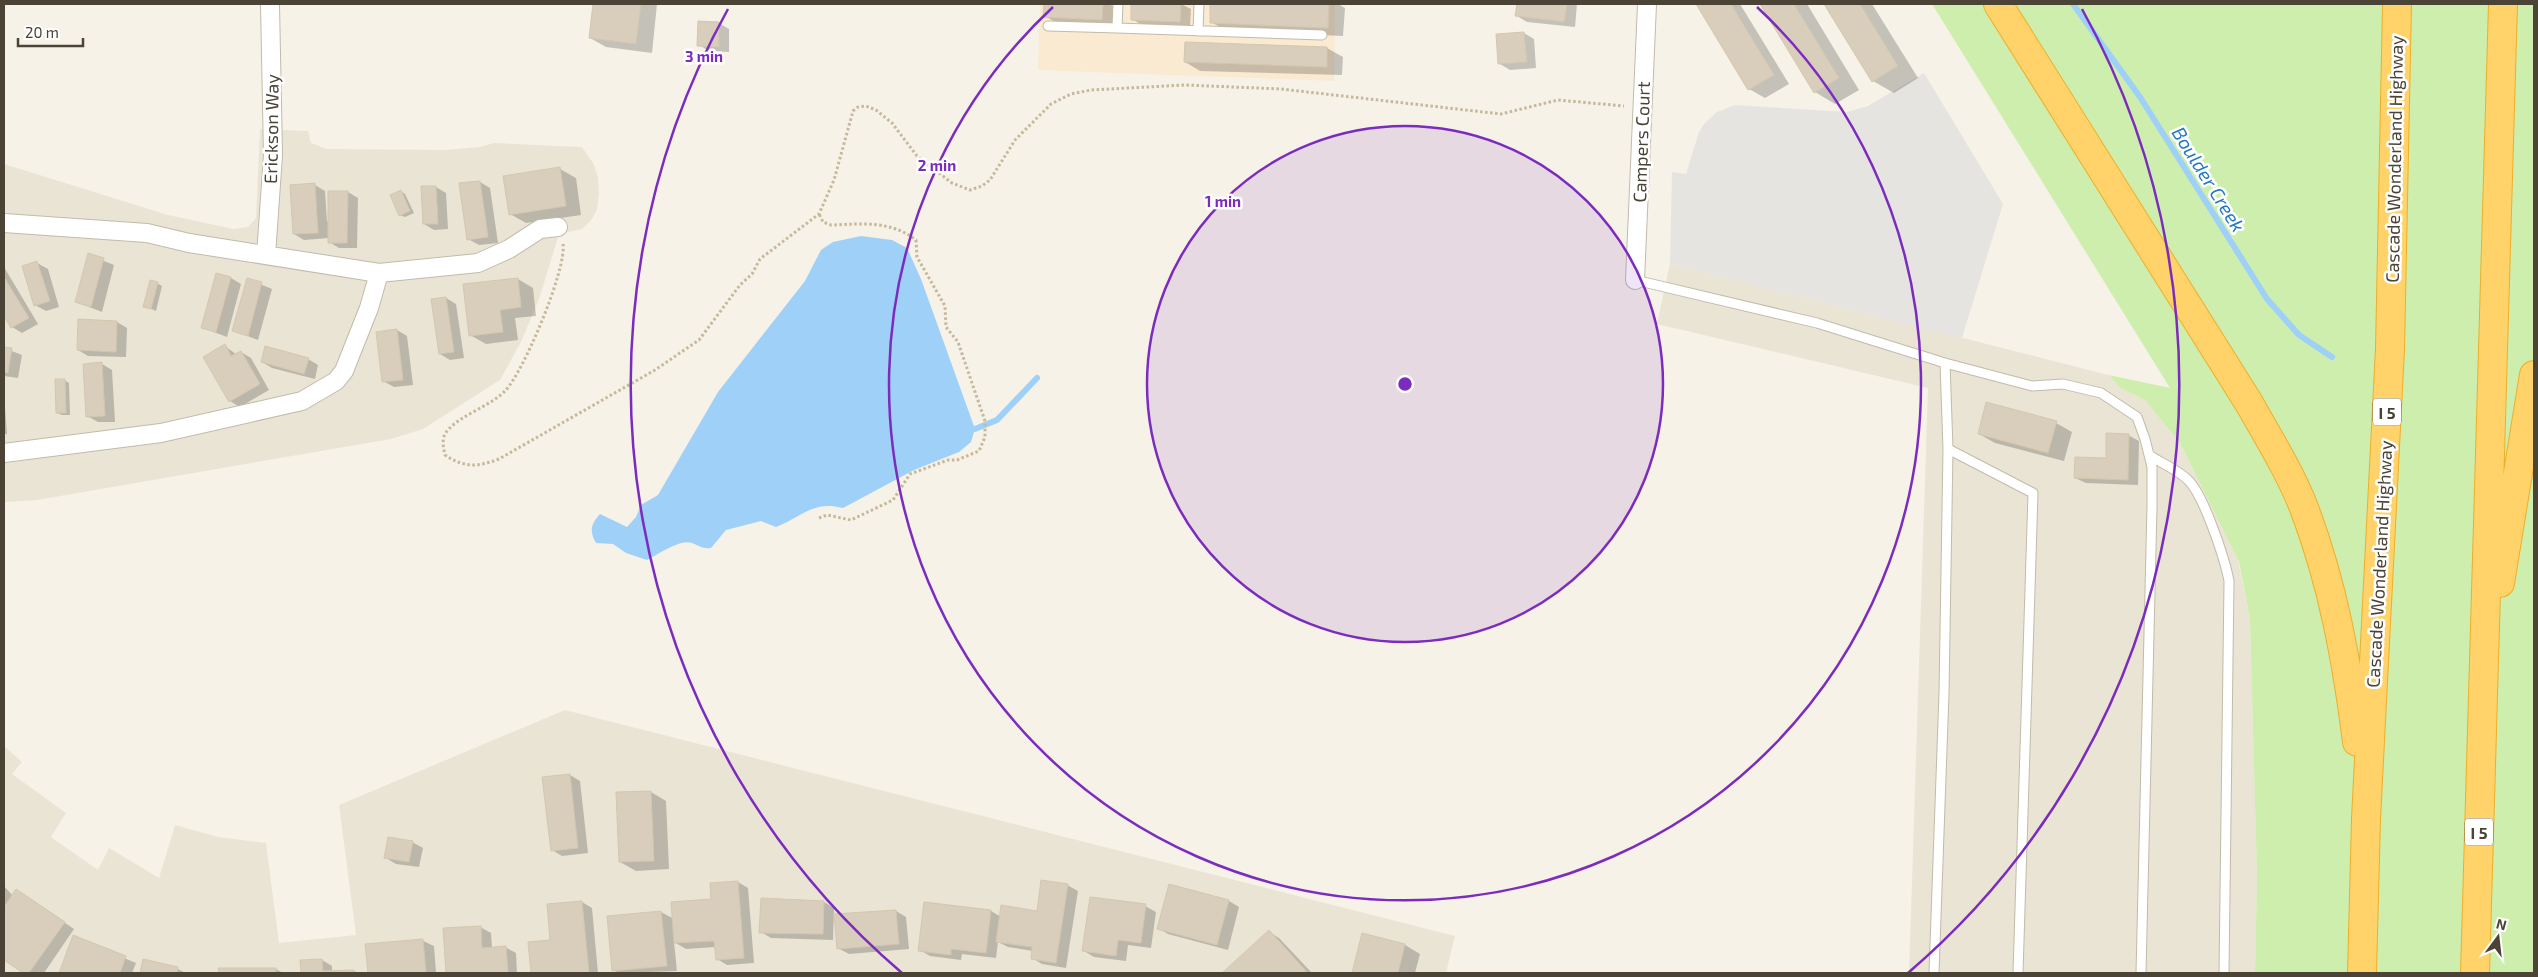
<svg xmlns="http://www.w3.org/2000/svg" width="2538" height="977" font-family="'Exo 2',sans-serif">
<rect width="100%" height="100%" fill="#f6f2e8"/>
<path fill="#eae4d5" d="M260,129L308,131L311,143L327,149L445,150L480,147L494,143L582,147L593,163L598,177L599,194L597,209L592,219L582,229L559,234L539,299L521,342L500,380L423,429L391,439L37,500L4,502V164L168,215L234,229L248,227L256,218Z
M1670,264L2109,375L2120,388L2145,400L2160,418L2180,443L2238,560L2250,619L2257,876L2255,973H1909L1928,388L1657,324Z
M565,710L1455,936L1446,973H4V746L22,762L12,774L66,813L51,837L98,870L109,848L159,878L175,825L218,837L266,843L279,943L356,935L339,805Z"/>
<path fill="#f9ead1" d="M1040,4H1335L1334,81L1038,70Z"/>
<path fill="#ceeead" d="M1932,4H2534V973H2255L2257,876L2250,619L2239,562L2180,443L2145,400L2120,388L2109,375L2170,388Z"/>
<path fill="#e6e4e0" d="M1924,73L2003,204L1962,338L1670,264L1672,172L1686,174L1699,132L1704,124L1717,112L1735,105L1847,112L1868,106Z"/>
<path fill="#9fd0f8" d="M861,236L892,240L907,248L921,279L975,429L971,442L959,452L914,470L843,508C813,500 802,517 776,527L761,521L726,530L711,548C702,549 700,546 692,543C679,539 658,555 647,560L626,553L613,544L596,543C589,531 591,524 600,514L627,527L636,517L641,505L658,495L718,392L805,281L821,250L833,242Z"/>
<path fill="#0003" d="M594,4H657L652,53L606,47L590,38Z
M1045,4H1108L1113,6L1112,25L1055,22L1045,16Z
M1132,4H1181L1191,9L1190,27L1142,25L1132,19Z
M1211,4H1338L1345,8L1343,36L1227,31L1211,22Z
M1518,4H1577L1575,27L1527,22L1517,16Z
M1698,4H1740L1789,84L1765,98L1749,89Z
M1761,4H1807L1859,90L1835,104L1815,92Z
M1826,4H1872L1918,78L1894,93L1873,81Z
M719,23L729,29V52L709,51L699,45Z
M1524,33L1534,39L1536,68L1510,70L1500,64Z
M1186,43L1327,48L1343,57L1342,75L1200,71L1185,62Z
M560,169L576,178L581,215L526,223L510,214Z
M480,182L490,188L498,243L479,245L468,239Z
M315,185L325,191L327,222L348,192L358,198L357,248H339L329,242V238L304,240L294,234Z
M436,187L446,193L448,229L434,230L424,224Z
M401,191L405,194L414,213L405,217L400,215Z
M89,255L114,265L102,312L76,302Z
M37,263L48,269L59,307L46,311L35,305Z
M4,267L38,324L22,333L12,327L4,314Z
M231,278L241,284L227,337L203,328Z
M248,279L272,289L258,340L234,331Z
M518,279L533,288L536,316L515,318L518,340L486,344L470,335Z
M157,283L162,286L156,311L144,306Z
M446,298L456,304L464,358L450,360L440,354Z
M117,322L127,328L126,357L88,356L78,350Z
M397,330L407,336L413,385L394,387L383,381Z
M225,346L237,355L241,352L251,358L269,390L240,407L230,401Z
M4,348L22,355L18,378L4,376Z
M308,359L318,365L315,379L272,368L262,362Z
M102,364L112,370L115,422H98L87,416Z
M64,380L69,383L70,415H62L57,413Z
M4,394L7,434H4Z
M2056,423L2072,432L2064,461L1995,443L1979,434Z
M2128,435L2139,441L2138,485L2086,483L2075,478L2107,459Z
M570,775L580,781L588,853L562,856L552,850Z
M651,792L666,801L669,869L636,871L620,862Z
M412,842L423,848L419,867L396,864L386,858Z
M738,882L748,888L754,963L727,965L717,959L716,947L686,949L674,942L677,971L619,973L613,970L661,912L674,919L712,900L711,884Z
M1067,885L1078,891L1066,968L1042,964L1032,958L1033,951L1008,947L998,942L996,958L962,954L961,960L930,956L920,950L991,911L1001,917L1038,912Z
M1169,885L1229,901L1239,907L1228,950L1168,934L1158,928Z
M4,886L13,896L27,897L74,929L44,973H25L4,959V910L9,902L4,905Z
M582,902L592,908L598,973H532L529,944L552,941Z
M824,902L834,908L833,940L771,938L761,932Z
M1145,906L1156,912L1151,948L1128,945L1126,961L1094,957L1084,951Z
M896,911L906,917L909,949L849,954L838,948Z
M480,927L491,933L492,948L505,947L516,953L517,973H447L444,930Z
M1269,932L1279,938L1312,973H1223Z
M1363,934L1405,945L1420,954L1415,973H1353Z
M74,937L136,963L132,973H60Z
M423,941L434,946L436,973H369L366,946Z
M322,960L332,966V972L354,971L358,973H302V961Z
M144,961L178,969L186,973H141Z
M276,969L283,973H220V970Z"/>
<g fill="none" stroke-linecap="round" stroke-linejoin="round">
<path stroke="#9fd0f8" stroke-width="6" d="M2073,4L2140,97L2267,299L2299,335L2332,357
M975,429L997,420L1037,378"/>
</g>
<path fill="#d9cebc" stroke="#d4c7ae" d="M593,4H641L636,44L589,38Z
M1044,4H1103L1102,20L1043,17Z
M1131,4H1181L1180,22L1131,20Z
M1210,4H1329L1328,28L1210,23Z
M1517,4H1567L1564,22L1515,16Z
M1696,4H1731L1774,75L1748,90Z
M1760,4H1794L1839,78L1814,93Z
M1824,4H1860L1898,66L1872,82Z
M698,21L719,22V47L697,46Z
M1524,32L1527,62L1498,64L1496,34Z
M1185,42L1327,47V67L1184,62Z
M560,167L566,206L509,215L503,176Z
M480,181L488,237L467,240L459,183Z
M315,183L318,233L293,234L290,185Z
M421,186H436L438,224H423Z
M401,190L410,211L399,216L390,195Z
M328,191H348L347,243H328Z
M88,253L104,258L91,307L75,302Z
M37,261L50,301L34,306L22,266Z
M216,273L231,277L216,332L201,328Z
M4,277L29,318L11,328L4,316Z
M247,278L262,282L248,336L232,331Z
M518,278L521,307L500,310L503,332L469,336L463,284Z
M150,280L158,282L151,309L143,307Z
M446,297L454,352L439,354L431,299Z
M78,319L117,321L116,352L77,350Z
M397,329L403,380L382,382L376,332Z
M225,344L231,356L241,351L260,384L229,402L203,357Z
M265,346L309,358L304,374L261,362Z
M4,347L12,348L8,373L4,372Z
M102,362L105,416L86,417L83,364Z
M55,379H65L66,413H56Z
M1986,402L2057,421L2048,453L1978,434Z
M2106,433L2129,434L2128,480L2074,478L2075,457L2106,458Z
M570,774L578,848L551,851L542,777Z
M651,791L654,861L619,862L616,792Z
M388,837L413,841L409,862L384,858Z
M1041,880L1068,884L1056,963L1031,959L1032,947L996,942L1001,905L1037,911Z
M738,881L744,958L716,960L714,941L674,943L671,902L711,899L710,883Z
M1169,884L1229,900L1217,945L1157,929Z
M16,889L65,922L29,973H23L4,960V907Z
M1090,897L1146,904L1141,943L1118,940L1116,956L1082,951Z
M761,898L824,901L823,934L759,933Z
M582,901L589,973H531L528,942L550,940L547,904Z
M924,902L991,910L986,953L951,949V955L918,951Z
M896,910L899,944L837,949L834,914Z
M661,911L667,966L612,971L607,916Z
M481,926L482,948L506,946L508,973H446L443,928Z
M1269,930L1306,971L1303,973H1222Z
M1362,933L1405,944L1398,973H1352Z
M73,935L126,956L120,973H59Z
M423,939L426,973H368L365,944Z
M143,959L178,967L177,973H140Z
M322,959L323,971L354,970V973H301L300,960Z
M218,968H276V973H219Z"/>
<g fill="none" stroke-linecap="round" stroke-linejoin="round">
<g stroke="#c2bba9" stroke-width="11">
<path id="lane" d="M1118,4L1117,28L1322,35
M1048,26L1117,28
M1198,31L1199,4
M1635,280L1817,323L1945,363L2032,386L2063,384L2101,393L2137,417L2145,439L2152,467V506L2141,973
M1948,449L2033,493L2018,973
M2149,455C2161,463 2178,470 2188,480C2204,495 2225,560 2229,581L2224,973
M1934,973L1944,693L1948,449L1945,363"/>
</g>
<g stroke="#c2bba9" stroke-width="20">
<path id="street" d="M4,223L147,233L189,243L379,273L478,263L509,249L540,229L558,227
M266,255L273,155L270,4
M1635,280L1647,4
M4,453L161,433L302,401L336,381L344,371L369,308L379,273"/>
</g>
<g stroke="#eeae2a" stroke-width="30">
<path id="highway" d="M1998,4L2249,403C2268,437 2290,472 2304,508C2333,584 2347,662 2357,742
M2500,583L2534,375
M2362,973L2366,819L2390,349L2397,4
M2475,973L2503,4"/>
</g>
<path stroke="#c6b899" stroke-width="3" stroke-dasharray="2.5 2.5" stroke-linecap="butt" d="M563,244C567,269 523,373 505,391C489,407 462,414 448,430C441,437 443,446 445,455C464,468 478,467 499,459L655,370L699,340L740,285L752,274L760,259L819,214L834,180L853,111L858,107L866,106L876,110L892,123L917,156L952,183L970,190L982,186L990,180L1015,140L1051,104L1071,94L1091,90L1185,85L1281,89L1501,114L1558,100L1624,106
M819,518L827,515L851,520L893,500L910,474L948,460H957L979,451L985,437V421L958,342L946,327L945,306L917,257L916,240C890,220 862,224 831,225L823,222L819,214"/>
<use href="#lane" stroke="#fff" stroke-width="9"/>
<use href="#street" stroke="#fff" stroke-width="18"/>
<use href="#highway" stroke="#ffd369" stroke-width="28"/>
</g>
<circle cx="1405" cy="384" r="258" fill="#7b2cbf" fill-opacity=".12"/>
<g fill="none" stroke="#7b2cbf" stroke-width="2.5">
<circle cx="1405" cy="384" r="258"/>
<path d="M1757 7A516 516 0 1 1 1053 7"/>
<path d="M902 973A774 774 0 0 1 728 9M2082 9A774 774 0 0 1 1908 973"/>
</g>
<g text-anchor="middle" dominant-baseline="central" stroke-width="5" stroke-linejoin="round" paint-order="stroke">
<g fill="#fff" stroke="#807b72" stroke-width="1">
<rect x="2373" y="398.5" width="28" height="27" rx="4"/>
<rect x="2465" y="818.5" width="28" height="27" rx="4"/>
</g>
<g font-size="16" font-weight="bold" fill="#4a4336">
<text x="2387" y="412">I 5</text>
<text x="2479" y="832">I 5</text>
</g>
<g font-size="18" fill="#4a4336" stroke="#fff">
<text transform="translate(271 129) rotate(-89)">Erickson Way</text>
<text transform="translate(1641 142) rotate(-88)">Campers Court</text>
<text transform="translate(2394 159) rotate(-89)">Cascade Wonderland Highway</text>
<text transform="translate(2379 564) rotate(-87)">Cascade Wonderland Highway</text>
</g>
<g font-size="19" font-style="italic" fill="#2278c2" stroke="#fff">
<text transform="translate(2209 179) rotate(58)">Boulder Creek</text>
</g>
</g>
<circle cx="1405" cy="384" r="8" fill="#7b2cbf" stroke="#fff" stroke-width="2.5"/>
<g font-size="15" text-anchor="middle" font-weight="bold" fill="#7b2cbf" stroke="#fff" stroke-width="5" stroke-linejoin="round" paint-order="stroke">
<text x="704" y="62">3 min</text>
<text x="937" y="171">2 min</text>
<text x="1223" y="207">1 min</text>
</g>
<rect width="2538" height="977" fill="none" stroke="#4a4336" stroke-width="10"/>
<g transform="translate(2498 937) rotate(15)" stroke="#ffffff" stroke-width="4" paint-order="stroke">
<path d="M0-4L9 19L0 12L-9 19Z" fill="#4a4336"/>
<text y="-8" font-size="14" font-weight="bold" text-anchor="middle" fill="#4a4336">N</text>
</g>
<path d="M18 38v8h65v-8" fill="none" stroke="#4a4336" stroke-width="2.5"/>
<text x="25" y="38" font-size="15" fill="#4a4336" stroke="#ffffff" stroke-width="4" paint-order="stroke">20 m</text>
</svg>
